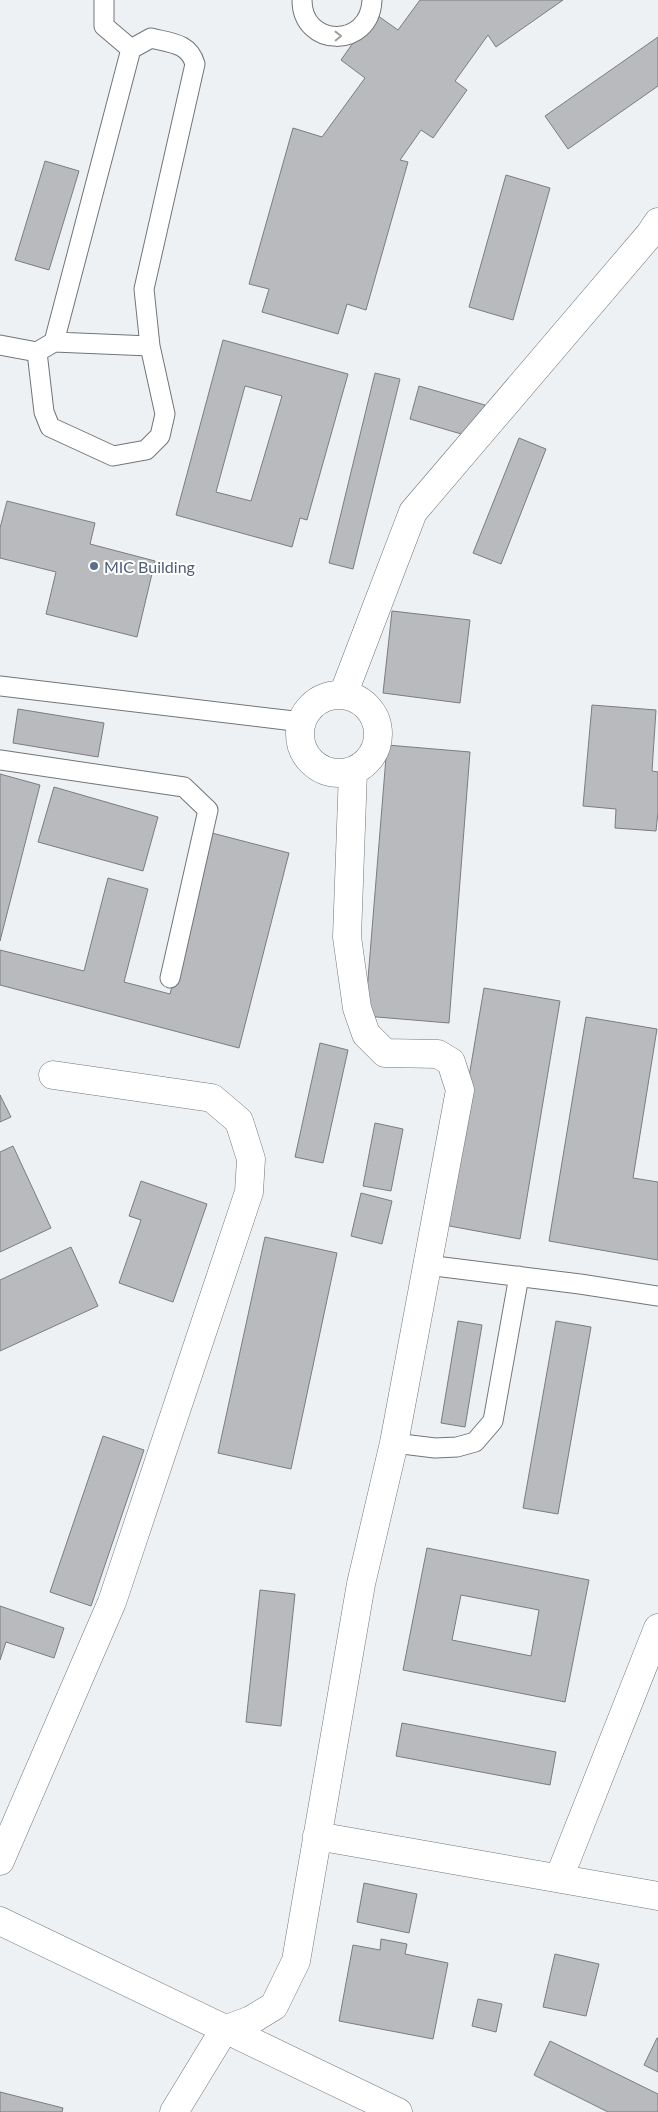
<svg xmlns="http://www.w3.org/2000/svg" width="658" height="2112" font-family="Lato,sans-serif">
<rect width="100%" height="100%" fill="#eef1f4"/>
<path fill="#b8babe" stroke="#7a7d80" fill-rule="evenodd" d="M420,0H563L496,47L488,35L455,81L467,90L433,138L421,130L400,160L408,162L366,310L347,304L338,334L262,312L269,289L249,284L293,128L322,137L365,78L341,60L374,13L398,30Z
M658,37V86L568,149L545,116Z
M45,161L79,171L49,270L15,260Z
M506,175L550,188L513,320L469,307Z
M223,340L348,374L307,520L300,518L292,547L176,515ZM245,386L282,396L251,501L216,492Z
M375,373L400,379L353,569L329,563Z
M419,386L485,405L475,438L410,419Z
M519,438L546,449L501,564L473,553Z
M7,501L95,523L90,544L155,561L137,637L46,614L56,572L0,558V528Z
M392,611L470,620L460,703L383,693Z
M592,705L656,710L652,771L658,772V812L656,831L615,828L616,809L583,806Z
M18,709L104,723L98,757L13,743Z
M387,745L470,752L449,1023L365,1016Z
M0,774L40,785L0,941Z
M54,787L158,817L143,871L38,842Z
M212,833L289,853L239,1048L0,985V950L84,971L108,878L148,889L124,982L170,994Z
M484,988L560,1001L520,1239L444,1225Z
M586,1017L657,1029L633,1178L658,1182V1260L549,1241Z
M320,1043L348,1050L323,1163L295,1157Z
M0,1095L11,1117L0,1122Z
M375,1123L403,1129L391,1191L363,1186Z
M13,1146L51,1228L0,1252V1152Z
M141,1181L207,1204L173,1302L119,1283L141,1220L129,1216Z
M361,1193L392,1201L382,1244L351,1236Z
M265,1237L337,1253L291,1469L218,1453Z
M71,1247L98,1306L0,1351V1280Z
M458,1321L482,1325L465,1427L441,1423Z
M556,1321L591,1327L558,1514L523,1508Z
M103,1436L144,1450L91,1606L50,1592Z
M427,1548L589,1580L565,1702L403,1670ZM461,1595L539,1610L531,1656L452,1640Z
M260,1590L295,1594L281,1726L246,1722Z
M0,1606L64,1628L54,1658L6,1642L0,1660Z
M402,1723L556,1752L550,1785L396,1756Z
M364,1883L417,1894L409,1933L357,1922Z
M381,1939L407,1944L405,1954L448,1963L433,2039L339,2021L353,1945L380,1950Z
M555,1954L599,1964L586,2016L543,2007Z
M478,1999L502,2004L496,2032L472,2026Z
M657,2038H658V2072L644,2065Z
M550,2041L658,2094V2112H608L534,2075Z
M0,2092L63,2108L62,2112H0Z"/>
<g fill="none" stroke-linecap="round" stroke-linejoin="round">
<g stroke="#727578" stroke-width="21">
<path id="service" d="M104,0V26L131,49
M302,0C302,48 370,49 372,0
M54,342L150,346
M0,345L37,352L54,342L131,49L151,38C171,43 189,43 195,64L144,289L150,346L165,414L160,436L146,450L113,456L50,427L44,412L37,352
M0,686L302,722
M0,760L184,787L208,810L170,978
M427,1265L580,1284L658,1296
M394,1443L435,1448L457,1447L475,1442L493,1421L519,1276"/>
</g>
<g stroke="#727578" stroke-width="29">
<path id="minor" d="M343,695L413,512L650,234L658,222
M300 734a39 39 0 1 1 78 0a39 39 0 1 1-78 0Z
M317,1836L658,1896
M0,1861L112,1602L249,1192L251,1159L239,1121L212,1098L53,1075
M559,1878L658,1628
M0,1921L398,2112
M174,2112L224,2030L251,2020L274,2006L296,1961L361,1584L394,1443L460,1090L451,1062L438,1054L385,1053L366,1034L357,1008L347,937L353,771"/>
</g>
<use href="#service" stroke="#fff" stroke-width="19"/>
<use href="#minor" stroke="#fff" stroke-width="28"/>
</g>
<defs><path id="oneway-chevron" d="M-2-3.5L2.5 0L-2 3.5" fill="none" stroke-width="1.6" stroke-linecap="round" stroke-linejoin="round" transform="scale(1.25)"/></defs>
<use stroke="#9e9f9f" href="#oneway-chevron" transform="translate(338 36) rotate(-1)"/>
<circle fill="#5c6f8a" stroke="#fff" stroke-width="2" cx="94" cy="566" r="5"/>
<g text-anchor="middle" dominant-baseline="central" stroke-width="4" stroke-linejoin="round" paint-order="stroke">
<g font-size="16" fill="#4e5e75" stroke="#fff" text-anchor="start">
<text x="104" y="566">MIC Building</text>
</g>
</g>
</svg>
